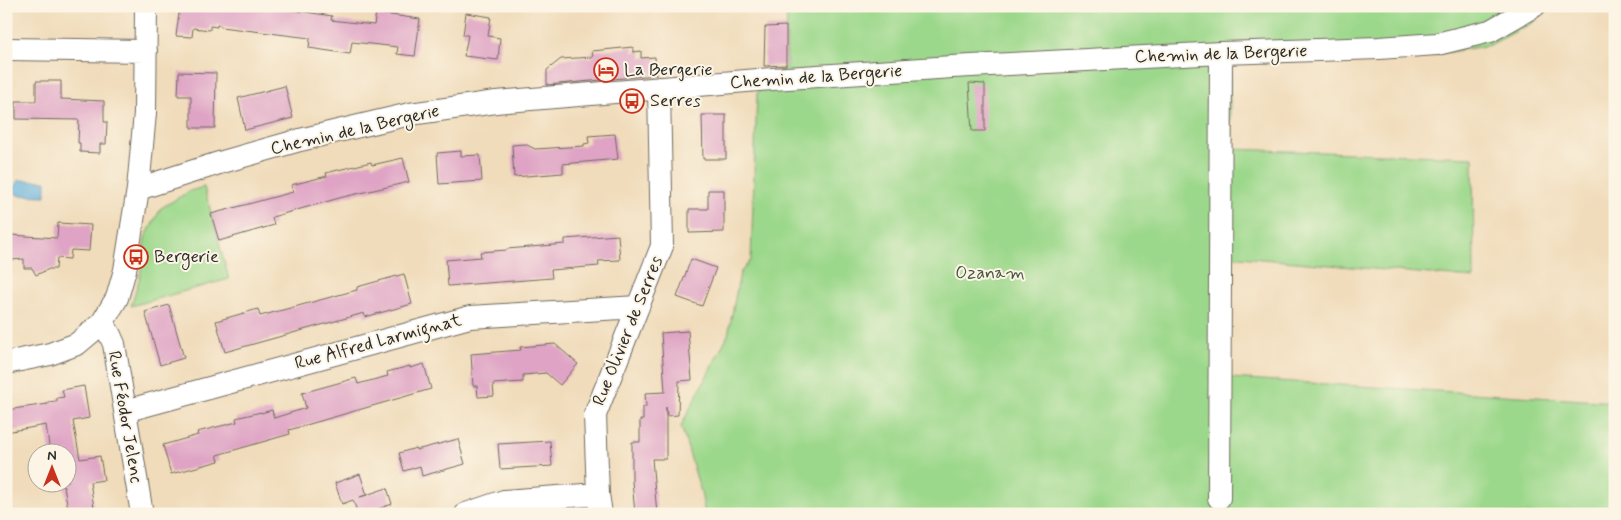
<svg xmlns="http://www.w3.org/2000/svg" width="1621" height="520" font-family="Mynerve,sans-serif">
<rect width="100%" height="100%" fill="#fcf5e5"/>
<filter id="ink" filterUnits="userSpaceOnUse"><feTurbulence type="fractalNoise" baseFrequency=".02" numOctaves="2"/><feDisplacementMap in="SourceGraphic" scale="10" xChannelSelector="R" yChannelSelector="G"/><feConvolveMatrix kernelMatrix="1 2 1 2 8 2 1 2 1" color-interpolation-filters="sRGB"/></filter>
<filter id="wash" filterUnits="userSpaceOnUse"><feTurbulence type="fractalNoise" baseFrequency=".0096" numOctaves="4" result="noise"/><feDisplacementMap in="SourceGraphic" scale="20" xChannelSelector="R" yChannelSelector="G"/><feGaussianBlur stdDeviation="1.12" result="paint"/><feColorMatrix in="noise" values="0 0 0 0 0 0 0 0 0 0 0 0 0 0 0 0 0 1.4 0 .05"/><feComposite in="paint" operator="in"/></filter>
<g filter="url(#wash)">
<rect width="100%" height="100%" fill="#f0dbba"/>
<path fill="#9cd88b" stroke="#64825b" d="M787,6H1554L1532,23L1490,45L1426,56L1230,63V149L1473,157L1474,278L1229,256V378L1615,402V514H705L701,492L681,426L728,335L740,273L751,260L757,93L786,67Z
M204,187L229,279L131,306L140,277L145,238L161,208L190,191Z"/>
<path fill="#60b0db" stroke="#466e83" d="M18,180L46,181V196L17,195L14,188Z"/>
<g id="blocks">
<path fill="#dfa4c5" d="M180,6H265L332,16L331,20L374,25L376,13L420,19L415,56L397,54L398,47L352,42L350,54L309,48L310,38L221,27L220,25H217V27L210,26V30L193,28L192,37L176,36Z
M466,13L491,17L488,36L500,38L498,60L464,56L468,35H463Z
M786,26V65L764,66L765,27Z
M633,47V52L641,51V58L655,57L656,75L547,85V70L561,59L593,57L592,51Z
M179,72L216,73L215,128H191V96H178Z
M36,81H61V99L104,101V122H107L106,144H100V153L80,152V143H78L79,120L16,119V101H36Z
M969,83L985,84V131H972Z
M285,86L293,118L245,130L238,98Z
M702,115H726V159H703Z
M615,134L618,159L563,164V173L514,177L512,145L525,144L535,149L584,146V144L589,143L588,136Z
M461,151V156L480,155L482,181L439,184L437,153Z
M403,158L409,182L343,197L272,217L274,225L219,241L211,214L293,192L291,185L327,176L326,173L371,162L372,165Z
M708,190H724V232L689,233V209H708Z
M58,223L91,225L89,251L71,250L70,259L57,258L56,269H49L36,275L32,268H24V259L10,260L11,235L57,238Z
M618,235L620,260L598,261L599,266L551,270L552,278L448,286L446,260L481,257L480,252L507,250V249L565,244V239Z
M691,259L716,268L702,306L677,297Z
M404,274L412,304L365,317L364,313L225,352L216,321L258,309L260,316L294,307L357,290V287Z
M169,305L184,358L160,365L145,312Z
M688,331L692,380L679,381L678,415L667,416L666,407V459H652L657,514H635L632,481V442H640V420H643V407H646L645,393L665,392L661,333Z
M555,344L578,364L560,385L546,373L523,375V382L493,384L494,396L478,397L477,386H473L471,354L521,350L520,347Z
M424,364L431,389L289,430L290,434L217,455L219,461L171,474L163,445L198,435L197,432L237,422L236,418L261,412V413L272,410L274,418L306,408L302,393L356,378L358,384L388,376L387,372L410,366V368Z
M84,386L89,418L73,421L80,459L100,456L104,480L90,482L95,514H69L64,487H63L62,482H68V452H50L46,425L6,432V410L48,404V402L57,401V398L64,397L62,390Z
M458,439L465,464L422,476L420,466L404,471L399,453L416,448V450Z
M550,441L552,466L500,469L498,444Z
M360,474L367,495L360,497L387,488L392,504L364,514H358L353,500L342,504L335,483Z"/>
</g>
</g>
<g filter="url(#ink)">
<use href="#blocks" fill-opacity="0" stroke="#70695d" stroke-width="1"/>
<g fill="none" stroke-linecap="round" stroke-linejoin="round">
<g stroke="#70695d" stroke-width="24">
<path id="minor" d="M6,49L146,51
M138,189L145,113L146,6
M102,323L110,335L114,344L142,514
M6,363L50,354L77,344L102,323L117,298L125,270L138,189L219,163L300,140L410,114L496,102L758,80L952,67L1221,53L1379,48L1437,44L1490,31L1534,6
M125,411L470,317L638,307
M1219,498L1221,53
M466,514L504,501L598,494
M601,514L598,494L595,415L662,246L659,88"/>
</g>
<use href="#minor" stroke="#fff" stroke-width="22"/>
</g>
</g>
<defs>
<g id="hotel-ring" transform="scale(1.25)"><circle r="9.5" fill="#fcf5e5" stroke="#c8321e" stroke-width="1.5"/><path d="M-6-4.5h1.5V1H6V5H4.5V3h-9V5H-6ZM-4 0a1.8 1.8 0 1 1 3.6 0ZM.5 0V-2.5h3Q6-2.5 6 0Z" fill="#c8321e"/></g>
<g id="bus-ring" transform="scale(1.25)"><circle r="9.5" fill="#fcf5e5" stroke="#c8321e" stroke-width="1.5"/><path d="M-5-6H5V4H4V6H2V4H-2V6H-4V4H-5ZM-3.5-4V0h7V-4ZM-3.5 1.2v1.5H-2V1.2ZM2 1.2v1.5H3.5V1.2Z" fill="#c8321e"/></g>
</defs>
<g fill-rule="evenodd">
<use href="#hotel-ring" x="606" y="70"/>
<use href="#bus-ring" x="632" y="101"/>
<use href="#bus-ring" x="136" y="257"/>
</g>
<g text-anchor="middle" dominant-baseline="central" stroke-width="4" stroke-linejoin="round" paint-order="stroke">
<g font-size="18" fill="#2b2b2b" stroke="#fcf5e5">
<text transform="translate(1221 54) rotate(-2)">Chemin de la Bergerie</text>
<text transform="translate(816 77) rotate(-4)">Chemin de la Bergerie</text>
<text transform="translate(355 130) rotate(-13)">Chemin de la Bergerie</text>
<text transform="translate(628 331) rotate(-68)">Rue Olivier de Serres</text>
<text transform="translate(378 342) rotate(-15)">Rue Alfred Larmignat</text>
<text transform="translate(125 417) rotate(80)">Rue Féodor Jelenc</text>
</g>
<g font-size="18" fill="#2b2b2b" stroke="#fcf5e5" text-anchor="start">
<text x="624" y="70">La Bergerie</text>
<text x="650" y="101">Serres</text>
<text x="154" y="257">Bergerie</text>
</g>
<g font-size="18" fill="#475643" stroke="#fcf5e5">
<text x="990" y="273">Ozanam</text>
</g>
</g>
<rect width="1621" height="520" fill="none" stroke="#fcf5e5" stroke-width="25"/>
<g transform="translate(52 468)"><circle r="24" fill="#fcf5e5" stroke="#a8a49b"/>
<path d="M0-4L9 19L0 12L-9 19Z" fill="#c8321e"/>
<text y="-8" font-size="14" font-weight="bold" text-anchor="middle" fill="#2b2b2b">N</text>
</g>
</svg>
